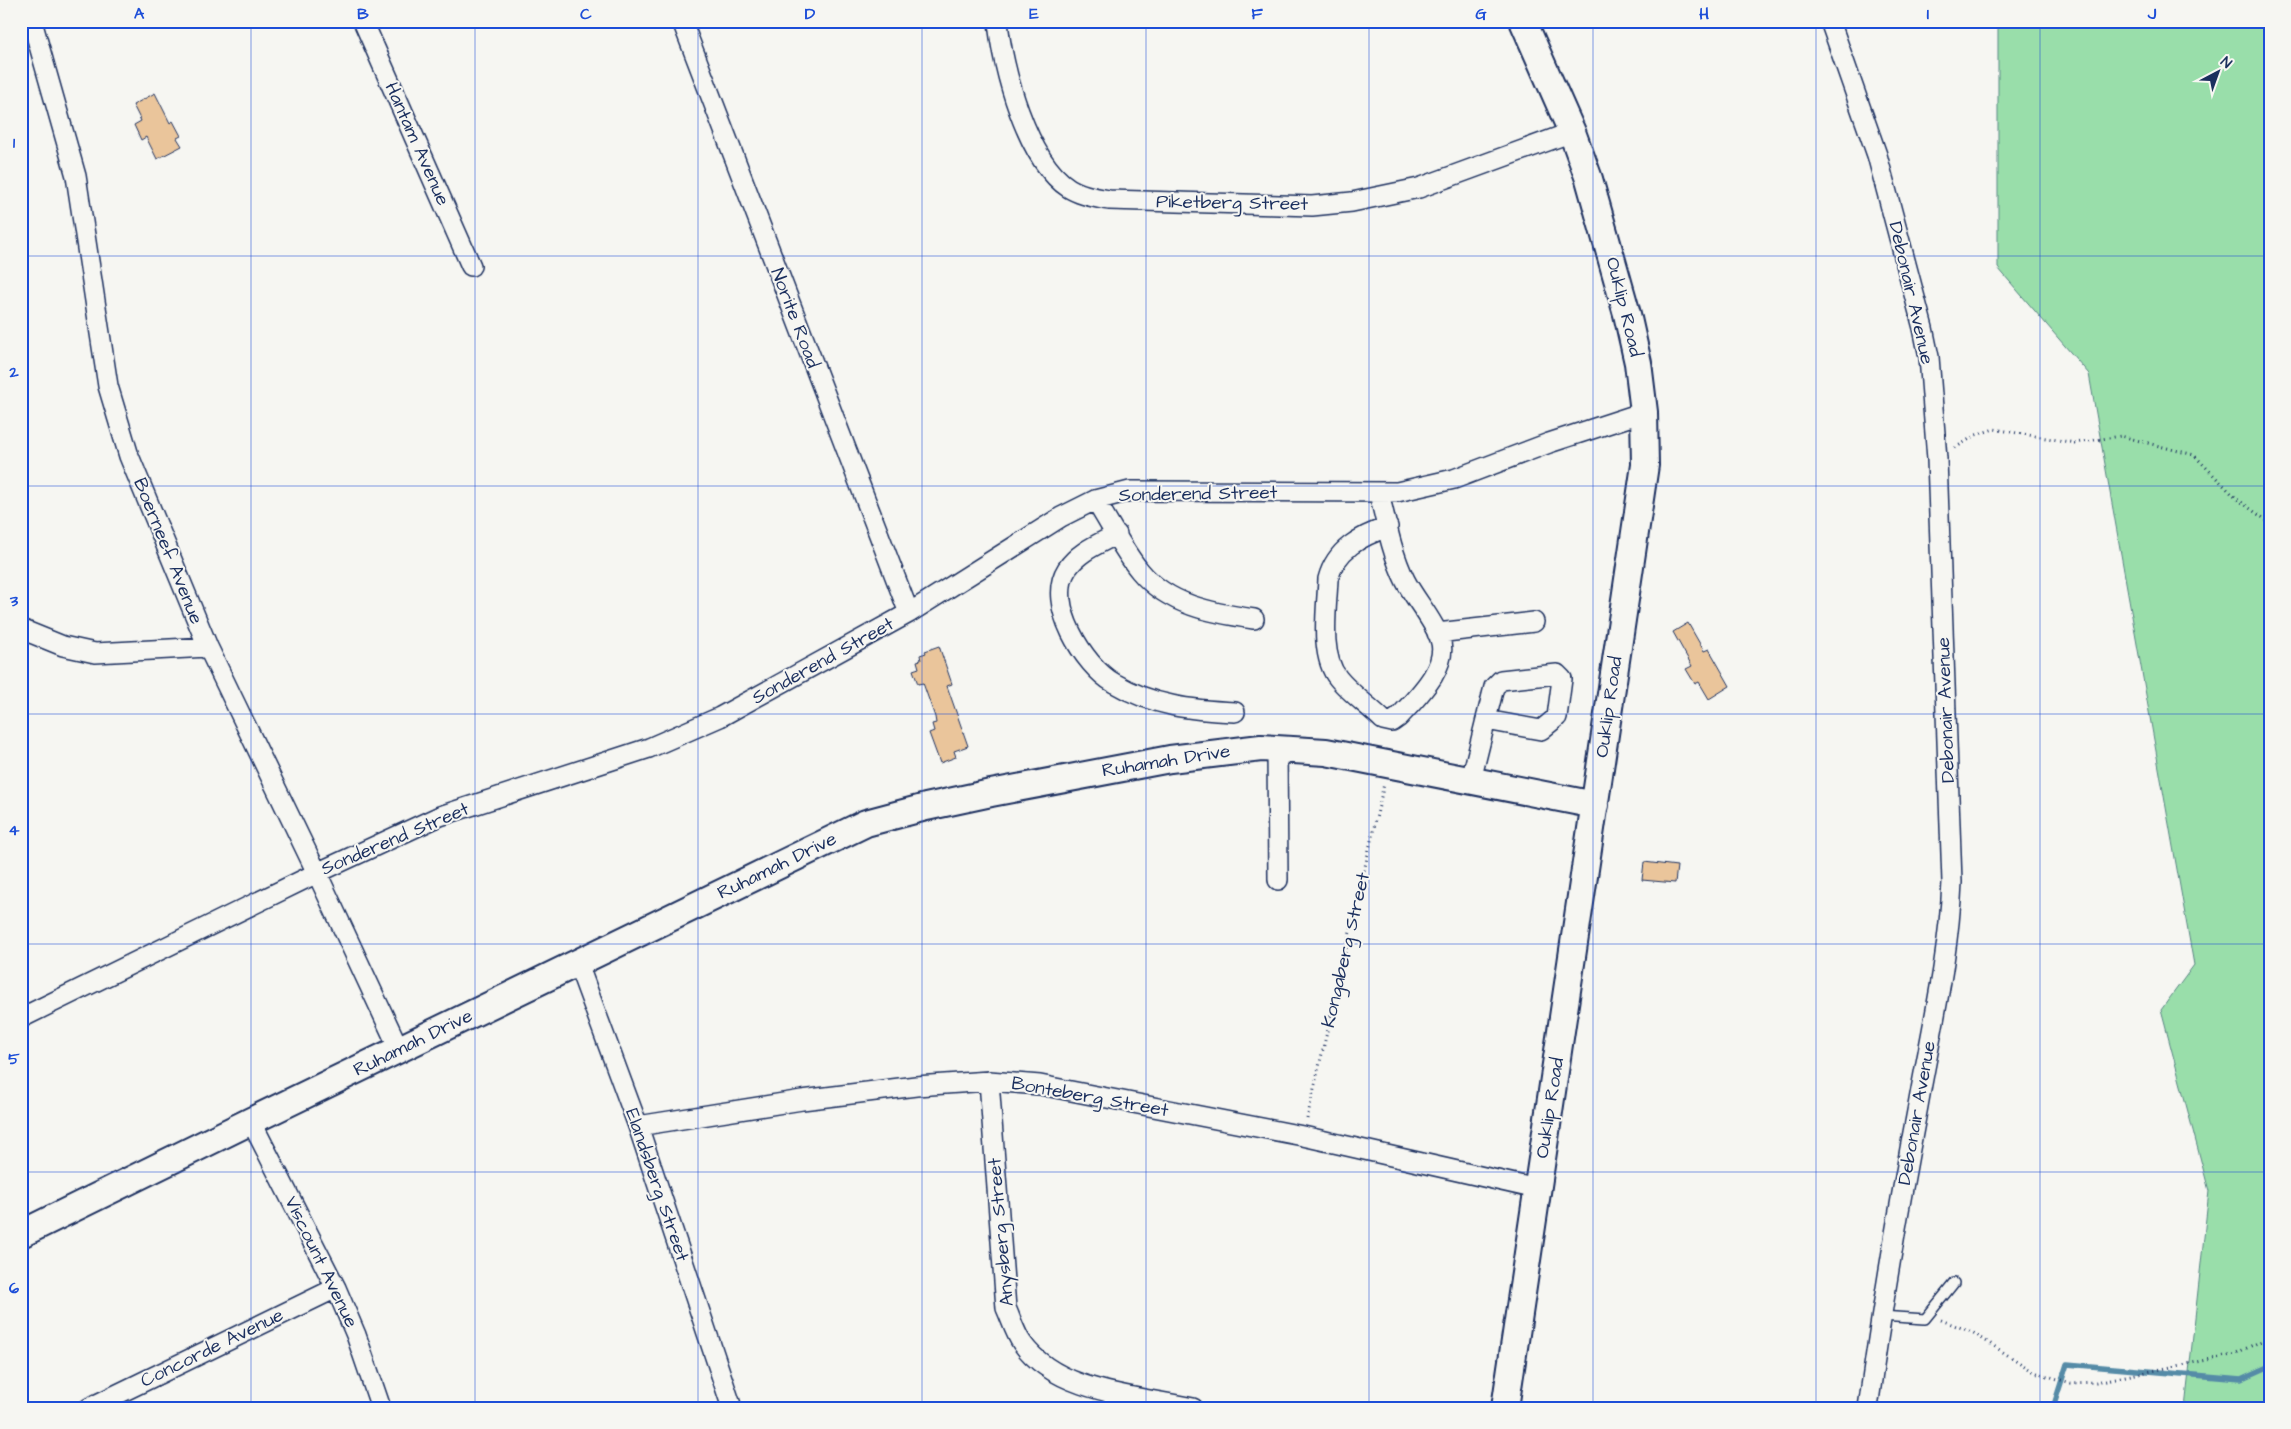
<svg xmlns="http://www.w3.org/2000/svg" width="2291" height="1429" font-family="'Architects Daughter',sans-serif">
<rect width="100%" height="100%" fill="#f6f6f2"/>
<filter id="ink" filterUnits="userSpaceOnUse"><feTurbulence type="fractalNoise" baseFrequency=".02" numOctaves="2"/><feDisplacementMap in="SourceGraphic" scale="10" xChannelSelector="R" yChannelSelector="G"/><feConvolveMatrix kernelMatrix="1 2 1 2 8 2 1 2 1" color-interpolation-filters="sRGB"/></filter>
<g filter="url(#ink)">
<path fill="#99deaa" stroke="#5a8684" d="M1998,21H2270V1408H2185L2209,1191L2161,1010L2194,965L2089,374L1998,268Z"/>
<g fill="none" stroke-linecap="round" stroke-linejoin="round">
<path stroke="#548ba7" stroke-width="5.5" d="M2053,1408L2067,1364L2241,1379L2270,1366"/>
</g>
<path fill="#eac59b" stroke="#1b2f5e" d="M155,93L170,123L173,121L181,136L177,138L182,146L157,159L146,137L141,140L134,125L141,121L133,105Z
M1688,623L1704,651L1709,649L1730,686L1709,699L1699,682L1695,684L1686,669L1692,666L1673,632Z
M939,646L952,684L947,686L968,746L954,751L956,757L940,763L929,733L934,731L932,724L936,723L935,717L923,683L918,684L913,670L919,668L917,661L921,660L920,655L926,653L925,651Z
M1644,862L1677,866L1675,883L1642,880Z"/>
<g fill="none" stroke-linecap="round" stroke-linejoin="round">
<g stroke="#1b2f5e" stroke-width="12">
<path id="lane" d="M1881,1316L1925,1319L1954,1283"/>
</g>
<g stroke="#1b2f5e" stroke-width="22">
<path id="street" d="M32,21L76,176L108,386L129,456L208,647L317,873L399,1049
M363,21L471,266
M682,21L909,613
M998,21C1002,68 1027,161 1069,188C1080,195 1096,198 1109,200L1312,206L1352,202L1419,188L1572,132
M1830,21L1877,155L1923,328L1929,357L1937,459L1952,882C1949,957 1931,1032 1918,1106C1899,1206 1882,1307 1868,1408
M1379,493C1386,522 1392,554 1405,580C1415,600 1433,619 1440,639C1450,667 1415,699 1399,717L1392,722L1383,720C1369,706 1350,693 1338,678C1319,655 1327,608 1328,579C1336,549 1361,536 1388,527
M1095,500C1110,523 1123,551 1140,571C1168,605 1212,613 1254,619
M1117,534C1099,544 1079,551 1067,569C1045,603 1084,666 1114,683C1153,706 1191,710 1235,712
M21,629L63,646L95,653L208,647
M1437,633L1534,622
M1277,748L1278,880
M1471,780L1494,687L1501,680L1557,674L1562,679L1557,717L1541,730L1486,720
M578,964L638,1126L732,1408
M21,1018L317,873L440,816L649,748L720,717L909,613L1061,517L1095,500L1130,491L1397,492L1454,479L1549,443L1644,412
M989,1081L1006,1308C1011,1319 1015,1333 1022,1343C1057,1393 1137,1396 1193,1408
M251,1121L336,1288L356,1335L381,1408
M638,1126L802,1100L916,1086L989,1081L1040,1085L1303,1136L1537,1189
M89,1408L336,1288"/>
</g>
<g stroke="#1b2f5e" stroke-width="30">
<path id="secondary" d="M21,1234L251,1121L866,823L926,807L991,793L1170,759L1261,748L1326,752L1595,805
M1505,1408L1645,465L1644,412L1638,363L1627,314L1589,179L1572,132L1523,21"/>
</g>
<path stroke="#1b2f5e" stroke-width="3" stroke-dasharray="1 4" stroke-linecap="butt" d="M1955,448L1976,435L1994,429L2075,443L2121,436L2194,455L2237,499L2270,523
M1307,1119L1384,784
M1941,1320L1972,1332L2034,1372L2071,1383L2096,1382L2232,1355L2270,1337"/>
<use href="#lane" stroke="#f6f6f2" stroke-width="9"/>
<use href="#street" stroke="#f6f6f2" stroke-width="19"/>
<use href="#secondary" stroke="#f6f6f2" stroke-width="26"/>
</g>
</g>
<path fill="none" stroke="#1d4ed8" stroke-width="1" stroke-opacity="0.55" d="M251,21V1408M475,21V1408M698,21V1408M922,21V1408M1146,21V1408M1369,21V1408M1593,21V1408M1816,21V1408M2040,21V1408M21,256H2270M21,486H2270M21,714H2270M21,944H2270M21,1172H2270"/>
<g text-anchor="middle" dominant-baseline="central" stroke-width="4" stroke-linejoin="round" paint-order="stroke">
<g font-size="19" fill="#1b2f5e" stroke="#f6f6f2">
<text transform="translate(417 144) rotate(66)">Hantam Avenue</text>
<text transform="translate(1232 203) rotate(1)">Piketberg Street</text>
<text transform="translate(1911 293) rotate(77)">Debonair Avenue</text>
<text transform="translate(1624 307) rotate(76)">Ouklip Road</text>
<text transform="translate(795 318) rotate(69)">Norite Road</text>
<text transform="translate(1198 494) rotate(-1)">Sonderend Street</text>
<text transform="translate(168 551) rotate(68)">Boerneef Avenue</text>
<text transform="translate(823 661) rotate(-29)">Sonderend Street</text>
<text transform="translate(1609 707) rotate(-82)">Ouklip Road</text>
<text transform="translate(1946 710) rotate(-92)">Debonair Avenue</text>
<text transform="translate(1166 761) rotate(-9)">Ruhamah Drive</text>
<text transform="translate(395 839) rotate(-23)">Sonderend Street</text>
<text transform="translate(777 866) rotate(-26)">Ruhamah Drive</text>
<text transform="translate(1346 950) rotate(-77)">Kongaberg Street</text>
<text transform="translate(413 1043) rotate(-26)">Ruhamah Drive</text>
<text transform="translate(1090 1097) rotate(10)">Bonteberg Street</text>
<text transform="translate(1550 1108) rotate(-81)">Ouklip Road</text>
<text transform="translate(1917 1113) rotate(-80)">Debonair Avenue</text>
<text transform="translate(657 1185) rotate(71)">Elandsberg Street</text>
<text transform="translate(1001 1232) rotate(-95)">Anysberg Street</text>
<text transform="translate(321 1262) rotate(64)">Viscount Avenue</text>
<text transform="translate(212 1348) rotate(-26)">Concorde Avenue</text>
</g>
</g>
<rect width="2291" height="1429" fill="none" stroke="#f6f6f2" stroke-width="55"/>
<g transform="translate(2218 72) rotate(41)" stroke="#f6f6f2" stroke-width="4" paint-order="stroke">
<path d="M0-4L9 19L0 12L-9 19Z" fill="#1b2f5e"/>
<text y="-8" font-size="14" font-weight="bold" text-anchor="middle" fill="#1b2f5e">N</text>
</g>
<rect x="28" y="28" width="2236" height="1374" fill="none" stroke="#1d4ed8" stroke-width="2"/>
<g font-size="16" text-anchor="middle" font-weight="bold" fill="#1d4ed8">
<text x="139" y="19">A</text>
<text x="363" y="19">B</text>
<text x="586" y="19">C</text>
<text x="810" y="19">D</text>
<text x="1034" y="19">E</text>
<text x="1257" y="19">F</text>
<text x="1481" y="19">G</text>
<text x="1704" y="19">H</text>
<text x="1928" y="19">I</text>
<text x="2152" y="19">J</text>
<text x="14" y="148">1</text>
<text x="14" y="377">2</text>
<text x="14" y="606">3</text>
<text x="14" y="835">4</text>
<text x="14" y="1064">5</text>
<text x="14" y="1293">6</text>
</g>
</svg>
